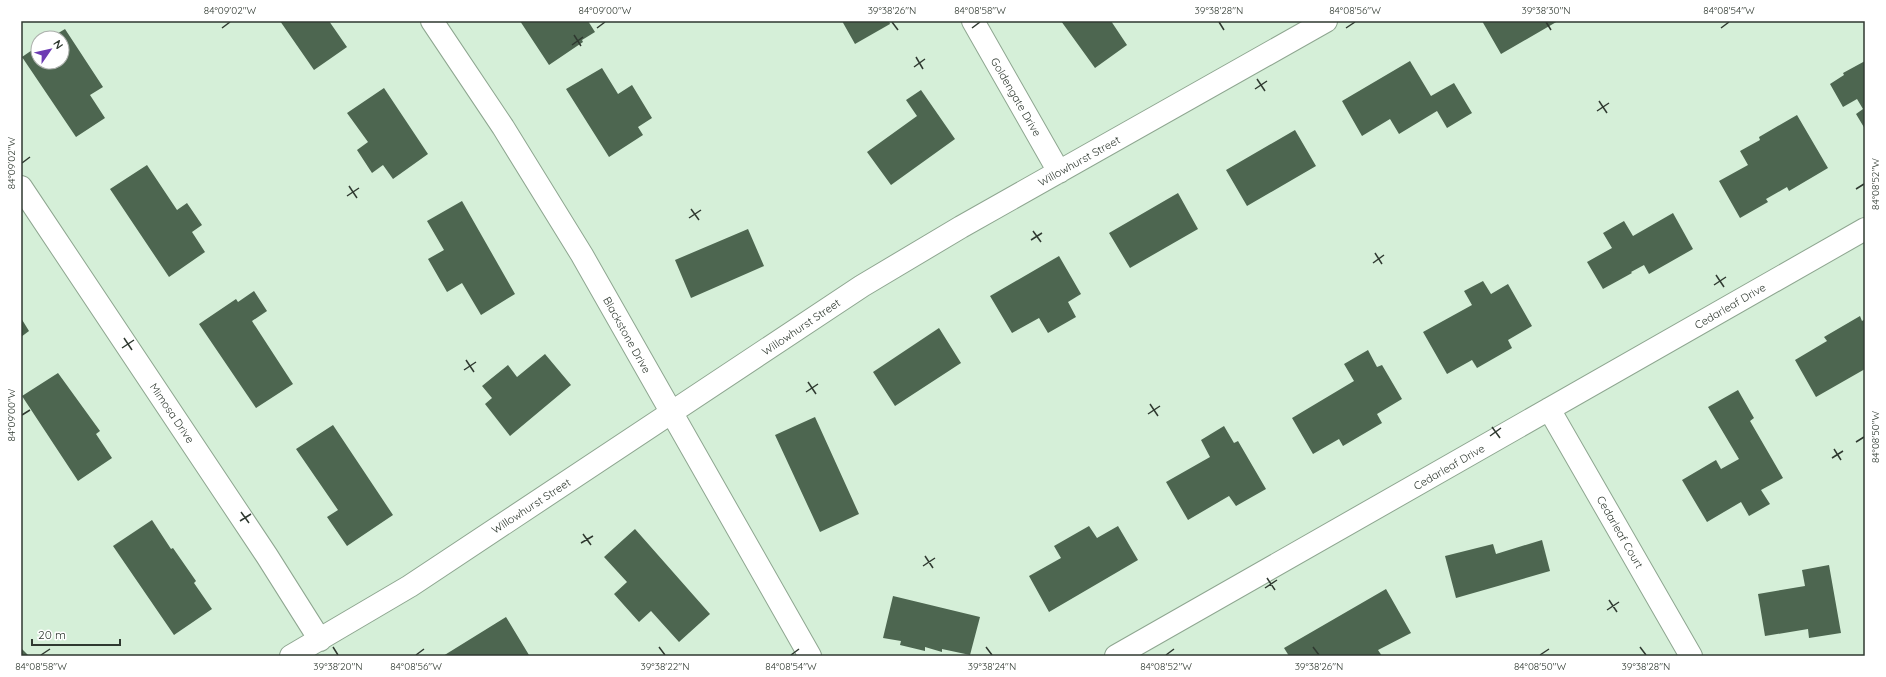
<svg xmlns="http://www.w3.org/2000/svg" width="1886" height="677" font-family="Quicksand,sans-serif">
<rect width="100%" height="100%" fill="#d5efd8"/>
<path fill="#4d6650" d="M280,21H329L347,47L314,70Z
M520,21H588L595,32L582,40L583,42L549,65Z
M842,21H889L890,24L855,44Z
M1061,21H1111L1127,45L1095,68Z
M1482,21H1558L1501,54Z
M65,29L103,87L90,95L105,118L76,137L22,57L38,46V62H62V38H50Z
M1410,61L1431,96L1454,83L1472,113L1447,128L1437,111L1399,134L1390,119L1362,136L1342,101Z
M1865,61V129L1856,114L1863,109L1857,99L1843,107L1830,84L1844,75L1843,73Z
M602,68L618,94L632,85L652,118L638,127L643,135L609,157L566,89Z
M384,88L428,154L393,179L383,165L372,173L357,150L368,142L347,113Z
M921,90L955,139L891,185L867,152L917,116L906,100Z
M1797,115L1828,168L1789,191L1787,187L1766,199L1768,202L1740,218L1719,181L1748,165L1740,151L1760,140L1759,137Z
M1295,130L1316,166L1247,206L1226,170Z
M147,165L177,210L187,203L202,225L192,232L205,252L169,277L110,189Z
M1178,193L1198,229L1130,268L1109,233Z
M462,201L515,294L481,315L462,283L447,292L428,259L444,250L427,221Z
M1673,213L1693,249L1649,274L1644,265L1631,272L1632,273L1603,289L1587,262L1612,248L1603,233L1624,221L1633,236Z
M748,229L764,266L691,298L675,260Z
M1059,256L1081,294L1068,302L1076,317L1048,333L1039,318L1012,333L990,296Z
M1483,281L1491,294L1508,284L1532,326L1508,340L1512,348L1477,368L1472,360L1447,374L1423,332L1472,305L1464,291Z
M254,291L267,311L252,321L293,384L256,408L199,324L236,299L238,302Z
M1860,316L1862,321L1865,319V369L1816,397L1795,360L1827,341L1824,337Z
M21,318L29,331L21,337Z
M939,328L961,363L895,406L873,372Z
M1368,350L1377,367L1382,365L1402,399L1377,414L1382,423L1343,446L1339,439L1313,454L1292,418L1354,381L1344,364Z
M545,354L571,385L510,436L485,404L492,398L482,386L508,365L517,377Z
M58,373L100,431L96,434L112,458L78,481L22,396Z
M1738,390L1754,418L1750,421L1783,478L1761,490L1770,504L1749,516L1741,502L1707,522L1682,480L1716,460L1721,469L1739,459L1708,407Z
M815,417L859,514L820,532L775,435Z
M333,425L393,515L347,546L327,517L338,510L296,449Z
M1224,426L1234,443L1238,441L1266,489L1236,506L1229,496L1188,520L1166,482L1210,457L1201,440Z
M152,520L171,549L173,548L196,581L194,583L212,609L174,635L113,546Z
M1089,526L1097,538L1118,526L1138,560L1049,612L1029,576L1061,558L1054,546Z
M635,529L710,614L679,642L651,611L639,622L614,594L627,582L604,557Z
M1542,540L1550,571L1456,598L1445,556L1493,544L1496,554Z
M1829,565L1841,633L1809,638L1808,629L1765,636L1758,594L1805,586L1802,570Z
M1386,589L1411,633L1378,650L1382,656H1289L1284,648Z
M893,596L980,617L970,655L942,649V652L925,647V651L900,645L901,641L883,638Z
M506,617L529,655L527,656H443Z
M21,648L29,656H21Z"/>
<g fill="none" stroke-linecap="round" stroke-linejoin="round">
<g stroke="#8ea690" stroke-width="24">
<path id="minor" d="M432,21L503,127L582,255L810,656
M973,21L1059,172
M21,187L267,556L320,640
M1549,409L1691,656
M291,656L410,586L862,286L961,227L1326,21
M1116,656L1865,229"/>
</g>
<use href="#minor" stroke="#fff" stroke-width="22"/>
</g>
<path fill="none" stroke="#2f3930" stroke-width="1.5" d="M892,22L898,30M1219,22L1224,30M1546,22L1551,30M222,28L230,22M597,28L605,22M972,28L980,22M1346,28L1355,22M1721,28L1729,22M574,35L581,46M572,45L583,37M916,57L923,69M914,67L925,59M1257,79L1265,91M1255,89L1267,81M1599,101L1607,113M1597,111L1609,103M22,163L30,157M349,186L357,198M1856,189L1864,184M347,196L359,188M691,209L699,220M689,218L701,210M1033,231L1041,242M1031,240L1042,233M1375,253L1382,264M1373,263L1384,255M1716,275L1724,287M1714,285L1726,277M124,338L132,350M122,348L134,340M466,360L474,372M464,370L476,362M808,382L816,394M806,392L818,384M1150,404L1158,416M1148,414L1160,406M22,415L30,410M1492,427L1500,438M1490,436L1501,428M1856,442L1864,437M1834,449L1841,460M1832,458L1843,451M241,512L249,523M240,521L251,514M583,534L591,545M581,543L593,536M925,556L933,568M923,566L935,558M1267,578L1275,590M1265,588L1277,580M1609,600L1617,612M1607,610L1619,602M333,647L338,655M659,647L665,655M986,647L992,655M1313,647L1319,655M1640,647L1646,655M41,655L50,649M416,655L424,649M791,655L799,649M1166,655L1174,649M1540,655L1549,649"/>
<g text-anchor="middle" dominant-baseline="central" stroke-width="4" stroke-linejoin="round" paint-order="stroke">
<g font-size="11" fill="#2f3930" stroke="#fff">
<text transform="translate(1016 97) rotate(60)">Goldengate Drive</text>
<text transform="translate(1079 161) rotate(-29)">Willowhurst Street</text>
<text transform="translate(1730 306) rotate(-30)">Cedarleaf Drive</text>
<text transform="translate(801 327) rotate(-34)">Willowhurst Street</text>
<text transform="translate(627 335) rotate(61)">Blackstone Drive</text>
<text transform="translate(172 413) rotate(56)">Mimosa Drive</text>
<text transform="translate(1449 467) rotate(-30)">Cedarleaf Drive</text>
<text transform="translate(531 506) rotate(-33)">Willowhurst Street</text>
<text transform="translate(1620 532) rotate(60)">Cedarleaf Court</text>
</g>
</g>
<rect width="1886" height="677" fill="none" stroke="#ffffff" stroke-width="44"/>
<g transform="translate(50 50) rotate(56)"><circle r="19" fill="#ffffff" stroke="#acb0ac"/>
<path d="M0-3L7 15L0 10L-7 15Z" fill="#6d3cb3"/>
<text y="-6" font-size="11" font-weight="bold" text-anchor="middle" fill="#2f3930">N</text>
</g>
<path d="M32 639v6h88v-6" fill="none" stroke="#2f3930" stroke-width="2"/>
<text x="38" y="639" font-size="12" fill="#2f3930" stroke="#ffffff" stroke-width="3" paint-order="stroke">20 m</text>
<rect x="22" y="22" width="1842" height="633" fill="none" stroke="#2f3930" stroke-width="1.5"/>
<g font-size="10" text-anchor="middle" fill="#2f3930">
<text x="230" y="14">84°09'02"W</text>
<text x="605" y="14">84°09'00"W</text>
<text x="892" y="14">39°38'26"N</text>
<text x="980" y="14">84°08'58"W</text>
<text x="1219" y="14">39°38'28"N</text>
<text x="1355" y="14">84°08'56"W</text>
<text x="1546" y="14">39°38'30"N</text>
<text x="1729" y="14">84°08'54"W</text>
<text transform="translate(11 163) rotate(-90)" y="4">84°09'02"W</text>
<text transform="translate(1875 184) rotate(-90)" y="4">84°08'52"W</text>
<text transform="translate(11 415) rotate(-90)" y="4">84°09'00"W</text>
<text transform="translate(1875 437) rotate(-90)" y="4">84°08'50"W</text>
<text x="41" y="670">84°08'58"W</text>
<text x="338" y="670">39°38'20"N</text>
<text x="416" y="670">84°08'56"W</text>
<text x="665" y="670">39°38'22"N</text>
<text x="791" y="670">84°08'54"W</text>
<text x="992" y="670">39°38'24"N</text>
<text x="1166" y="670">84°08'52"W</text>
<text x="1319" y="670">39°38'26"N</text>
<text x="1540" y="670">84°08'50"W</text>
<text x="1646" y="670">39°38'28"N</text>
</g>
</svg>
